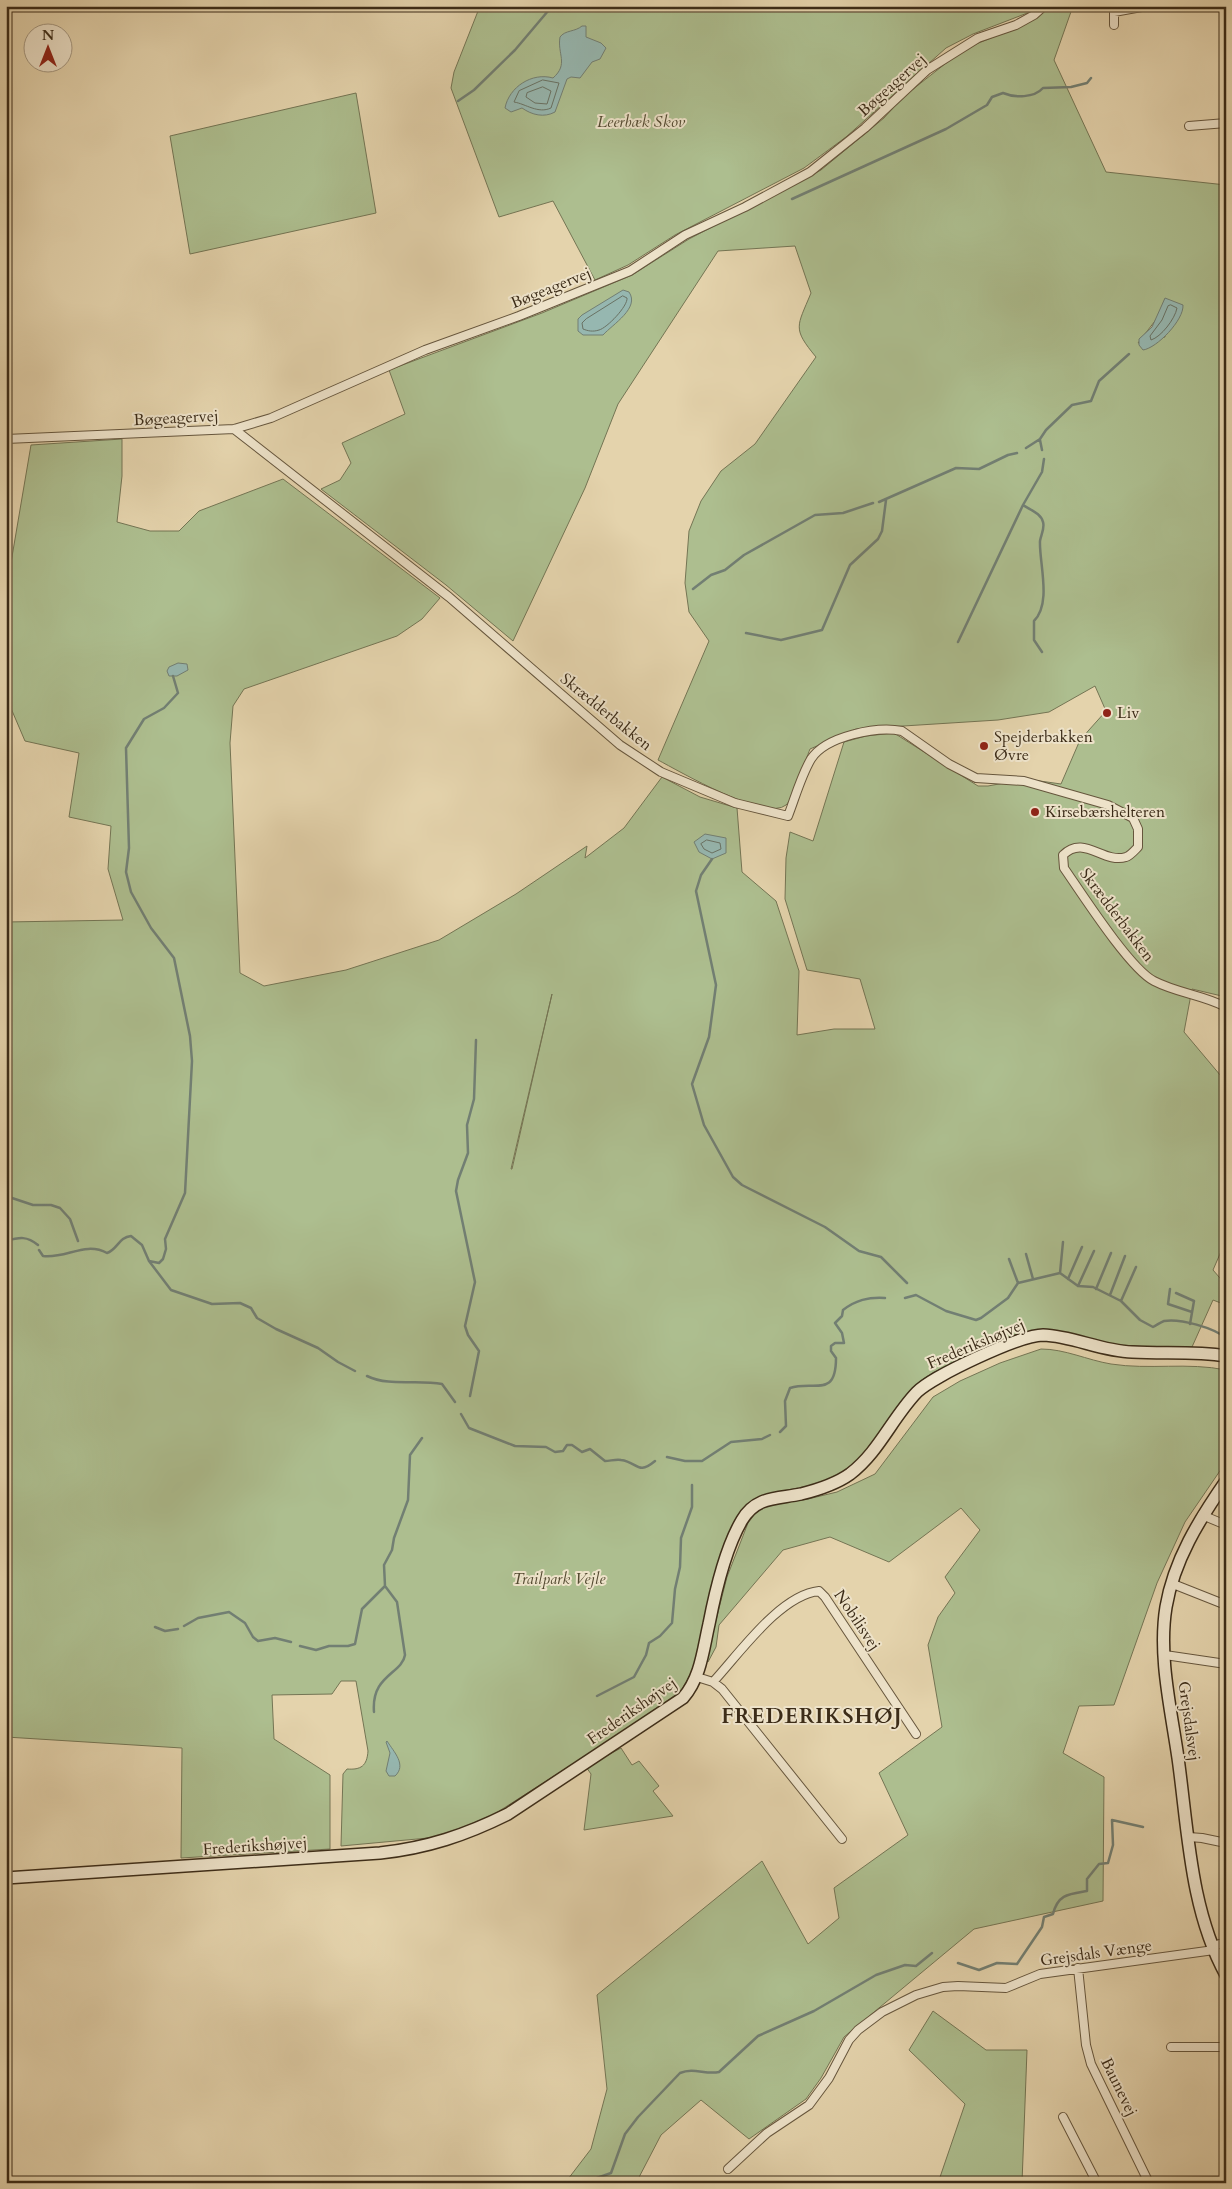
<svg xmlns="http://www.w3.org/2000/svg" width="1232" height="2189" font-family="Cardo,serif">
<rect width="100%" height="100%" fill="#e4d3ac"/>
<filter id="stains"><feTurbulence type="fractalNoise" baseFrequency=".004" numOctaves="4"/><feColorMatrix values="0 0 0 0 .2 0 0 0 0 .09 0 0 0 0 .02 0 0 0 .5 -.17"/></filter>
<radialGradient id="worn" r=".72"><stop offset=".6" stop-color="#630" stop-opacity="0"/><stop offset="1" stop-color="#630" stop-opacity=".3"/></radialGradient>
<path fill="#adbe8f" stroke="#747554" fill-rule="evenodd" d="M480,6H1037L1030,12L973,34L946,48L846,137L804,168L675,235L628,265L595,280L553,201L499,217L451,88L454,72Z
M1050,6H1073L1054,60L1106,172L1226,185V997L1192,989L1184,1032L1226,1082V1240L1213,1270L1226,1285V1305L1213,1300L1192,1347L1160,1348L1111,1344L1042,1331L934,1372L923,1379C890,1405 876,1452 837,1476C810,1492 764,1486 745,1509L717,1571L693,1670L681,1691L615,1737L493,1815L439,1837L341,1846L343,1774L347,1769C361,1770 367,1766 368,1751L356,1681H341L332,1694L272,1695L274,1739L330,1775V1849L181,1858L182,1748L6,1737V922L123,920L108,869L111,826L69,817L79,753L25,741L10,706L6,704V592L31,445L122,439V476L117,522L150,531H179L199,511L283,479L440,598L422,619L397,636L244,689L233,706L230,743L240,973L264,986L346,970L439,940L516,894L587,846L585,858L624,828L662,777L700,797L737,808L742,872L776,901L799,971L797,1035L834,1029H875L860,979L807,970L785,899L786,858L790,832L813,841L844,742L866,736L894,733L978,786H988L1026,779L1061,784L1080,740L1106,711L1095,686L1049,712L998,720L856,729L810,749C805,761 795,797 786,805C766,822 679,771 658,760L709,641L689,612L685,583L689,531L701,501L721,471L755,444L816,357C792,328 797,327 811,293L795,246L718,251L618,404L585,488L513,641L446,585L321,489L340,480L351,463L342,443L405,414L389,370L542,313L632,275L689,239L821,170L884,118L903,97L950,60L976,44L1026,24ZM1165,299V337L1138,343L1158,317ZM552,994L512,1169H511Z
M356,93L376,213L190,254L170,136Z
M1041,1349C1065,1349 1087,1360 1111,1364C1149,1370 1188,1362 1226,1370V1462L1185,1522L1157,1583L1114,1705L1079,1706L1063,1753L1104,1777L1103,1901L974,1929L844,2037L821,2078L806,2099L749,2139L701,2100L661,2135L636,2183H565L591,2149L607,2089L597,1995L762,1861L808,1944L839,1918L834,1888L908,1835L879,1773L942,1727L928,1645L938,1617L955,1593L945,1577L980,1530L961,1508L889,1562L830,1537L783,1550L719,1625L716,1647L708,1662L706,1659L727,1577L748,1523L759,1509L779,1502L808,1499L837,1492L875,1474L933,1397L960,1381L1000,1363Z
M621,1748L632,1765L639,1761L659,1786L653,1791L673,1816L584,1830L591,1774L586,1767Z
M933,2011L986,2050H1027L1022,2183H938L965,2104L909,2050Z"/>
<path fill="#96b7b0" stroke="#727f73" d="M582,26H586V37L601,43L606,48L600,59L592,62L580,78L571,77L567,79L555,112C544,118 532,115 522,108L511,112L505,108C509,87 532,72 553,78C569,64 557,54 560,37C565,30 575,32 582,26Z
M623,290L629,292C640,308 613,324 603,335H583L578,331V319L582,315Z
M1165,298L1183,305C1184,320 1157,348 1143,350L1139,345V339L1152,327Z
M178,663L187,664L188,670L177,676H169L167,671L169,667Z
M705,834L726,838V853L712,859L699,852L694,842Z
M387,1741C394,1752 407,1765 395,1776H389L386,1771L390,1753L386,1742Z"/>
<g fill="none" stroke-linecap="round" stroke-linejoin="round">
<path stroke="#697264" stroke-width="1" d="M543,80L559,83L551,108C538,114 526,104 514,102L519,91Z
M543,87L551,91L547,104L535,103L526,97L527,93Z
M623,296L627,298C628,306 607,328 599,330C593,332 588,331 583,329L582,323L586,319Z
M1171,305L1177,308C1175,319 1161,337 1151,340L1150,336L1162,320L1168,306Z
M707,840L720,843L721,849L712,853L704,849L701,844Z"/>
<path stroke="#727f73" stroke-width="2.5" d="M458,101L474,90L515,50L548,11L561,6
M1223,198L1226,197
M792,199L946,129L987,105L992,97L1003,93C1015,98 1034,98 1043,88L1071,87L1087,83L1091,78
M1040,440L1042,450
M1026,448L1040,439L1046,430L1072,405L1091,401L1099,381L1129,354
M879,502L956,468L979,469L1008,455L1017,453
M693,589L711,575L725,570L744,555L815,515L843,513L873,503
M746,633L781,640L822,630L850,565L878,539L882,531L886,500
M958,642L1023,505
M1042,652L1034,640V621C1052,603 1039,563 1040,541C1041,535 1045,528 1043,522C1041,513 1030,510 1023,505L1042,472L1044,459
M712,859L701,875L696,891L716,985L709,1037L692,1084L704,1125L733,1177L742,1185L825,1227L859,1251L881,1257L907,1283
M6,1196L33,1205H51L60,1208L70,1219L78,1241
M6,1241C20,1237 27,1236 38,1245
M39,1250L43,1256C66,1259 85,1241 107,1253C117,1250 119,1237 131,1236L142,1245L149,1261L171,1290L212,1304L240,1303L251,1308L257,1318L276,1329L318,1348L338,1362L355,1371
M1026,1254L1033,1279
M1009,1259L1018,1283
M149,1261L159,1263L163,1259L166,1249L165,1239L185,1193L192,1061L190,1036L174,958L151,928L131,892L126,872L129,848L126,748L144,719L164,708L178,693L173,676
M1060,1273L1063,1242
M1068,1279L1082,1247
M1078,1286L1094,1251
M1096,1289L1111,1253
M1170,1289L1168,1304L1192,1312
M1176,1293L1194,1301L1190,1324
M1110,1295L1125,1256
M905,1298L916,1295L946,1311L976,1320L981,1318L1008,1298L1018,1283L1060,1273L1078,1286L1093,1287L1121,1301L1140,1320L1153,1327C1157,1325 1161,1322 1164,1321C1180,1318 1214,1328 1226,1338
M1121,1301L1136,1267
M367,1376C390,1387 417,1379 442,1384L455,1402
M470,1396L479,1351L468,1335L465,1326L475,1282L456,1191L458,1180L468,1153L467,1125L474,1099L476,1040
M461,1414L469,1428L515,1446L546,1447L555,1452L563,1451L567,1445H572L582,1452L590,1449L605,1461C610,1461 616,1459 621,1460C638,1462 637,1476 655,1461
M780,1432L786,1426L785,1401L790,1388C814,1380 836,1399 836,1358L831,1351V1346L835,1343H844L842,1333L835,1323L842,1316L843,1310C856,1300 868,1297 885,1298
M667,1457L685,1461H702L731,1442L762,1439L770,1435
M184,1626L198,1618L229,1612L245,1623L253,1637L258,1641L275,1638L291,1642
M155,1627L165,1631L178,1629
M300,1646L316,1650L329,1646H348L355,1644L362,1609L385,1586L384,1565L392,1550L394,1538L408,1500L410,1455L422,1438
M597,1696L634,1677L646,1655L649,1643L660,1636L672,1623L675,1589L680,1567L681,1538L692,1507V1485
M374,1712C371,1675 402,1674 405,1655L397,1602L385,1586
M958,1963L979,1970L997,1963L1017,1964L1042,1927L1044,1917L1053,1914C1058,1894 1069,1894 1087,1891V1879L1099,1864L1108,1863L1113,1845L1112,1820L1143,1827
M583,2183L611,2173L625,2134L638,2117L680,2073C694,2067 705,2075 719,2072L758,2036L814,2011L876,1975L905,1965L916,1966L932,1953"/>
<g stroke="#66563d" stroke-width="10">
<path id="street" d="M1114,25V12L1147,6
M1189,126L1226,123
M234,429L449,597L620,745L661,772L735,803L788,816C795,798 801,776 811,759C826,736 877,726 902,731L949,764L976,778L1024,781L1108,805L1133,818L1138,829V847C1135,850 1130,856 1126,857C1103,864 1084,834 1063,855L1064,868C1082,894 1130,969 1154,981C1177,993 1203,995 1226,1007
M6,439L234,429L271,418L425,350L519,316L630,271L685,235L745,207L810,172L865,128L927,70L978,38L1016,25L1034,15L1044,6
M1202,1515L1226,1525
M1173,1584L1226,1605
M1165,1655L1226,1664
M697,1677L713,1682L722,1689L842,1839
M713,1682C739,1654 780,1595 819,1591L825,1597L916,1734
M1189,1837L1202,1838L1226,1843
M1213,1946L1226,1942
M1078,1968L1086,2045L1091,2064L1149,2183
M1171,2047H1226
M1063,2117L1097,2183
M728,2169L767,2133L809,2105L829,2078L849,2040L858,2030L882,2012L916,1995L943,1987L958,1986L1006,1988L1040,1974L1214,1950
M1149,2182L1226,2181"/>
</g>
<g stroke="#3c2c18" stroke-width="14">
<path id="secondary" d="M1226,1481C1199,1520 1174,1560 1166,1607C1158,1656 1171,1709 1178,1758C1188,1829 1190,1910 1226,1975
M6,1878L380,1853C427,1848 466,1835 508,1814L683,1698C701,1677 703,1650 709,1624C715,1593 726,1547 742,1520C756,1496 777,1499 801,1494C817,1490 836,1484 850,1474C879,1452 892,1418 917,1392C933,1376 1020,1335 1043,1335C1073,1336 1101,1351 1132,1352C1163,1354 1194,1351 1226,1356"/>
</g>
<use href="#street" stroke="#ede2c9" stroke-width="8"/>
<use href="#secondary" stroke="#ede2c9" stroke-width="11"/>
</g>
<g fill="#8f2418" stroke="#ede2c9" stroke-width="2">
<circle cx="1107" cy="713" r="5"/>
<circle cx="984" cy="746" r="5"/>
<circle cx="1035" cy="812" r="5"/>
</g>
<g text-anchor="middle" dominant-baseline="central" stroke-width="4" stroke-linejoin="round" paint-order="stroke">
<g font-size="16" fill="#3c2c18" stroke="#ede2c9">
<text transform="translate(892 85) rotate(-42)">Bøgeagervej</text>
<text transform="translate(551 288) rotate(-22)">Bøgeagervej</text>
<text transform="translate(176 418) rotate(-3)">Bøgeagervej</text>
<text transform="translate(606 712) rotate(39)">Skrædderbakken</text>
<text transform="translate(1117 915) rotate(53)">Skrædderbakken</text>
<text transform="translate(976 1344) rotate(-23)">Frederikshøjvej</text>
<text transform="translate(857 1620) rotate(56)">Nobilisvej</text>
<text transform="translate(632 1711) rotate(-35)">Frederikshøjvej</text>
<text transform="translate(1189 1721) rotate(82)">Grejsdalsvej</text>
<text transform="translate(255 1846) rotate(-4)">Frederikshøjvej</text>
<text transform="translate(1096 1953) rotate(-8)">Grejsdals Vænge</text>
<text transform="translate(1119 2087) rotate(64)">Baunevej</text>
</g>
<g font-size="16" font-style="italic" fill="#534930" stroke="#ede2c9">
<text x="641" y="122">Leerbæk Skov</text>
<text x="559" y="1579">Trailpark Vejle</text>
</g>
<g font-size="16" fill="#3c2c18" stroke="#ede2c9" text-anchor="start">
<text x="1117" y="713">Liv</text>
<text x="994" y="737">Spejderbakken<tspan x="994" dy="18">Øvre</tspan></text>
<text x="1045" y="812">Kirsebærshelteren</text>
</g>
<g font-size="21" font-weight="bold" letter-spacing="1" fill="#3c2c18" stroke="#ede2c9">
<text x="812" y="1716">FREDERIKSHØJ</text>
</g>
</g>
<rect width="1232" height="2189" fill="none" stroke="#e4d3ac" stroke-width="25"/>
<rect x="8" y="8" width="1217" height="2174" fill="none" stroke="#3c2c18" stroke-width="2.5"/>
<rect x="12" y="12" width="1207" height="2164" fill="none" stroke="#3c2c18"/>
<g transform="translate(48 48)"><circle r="24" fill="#ede2c9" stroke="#a69982"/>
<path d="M0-4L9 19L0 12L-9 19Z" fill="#8f2418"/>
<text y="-8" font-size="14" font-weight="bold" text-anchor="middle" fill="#3c2c18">N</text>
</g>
<rect width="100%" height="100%" filter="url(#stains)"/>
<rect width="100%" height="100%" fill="url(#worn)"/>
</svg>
